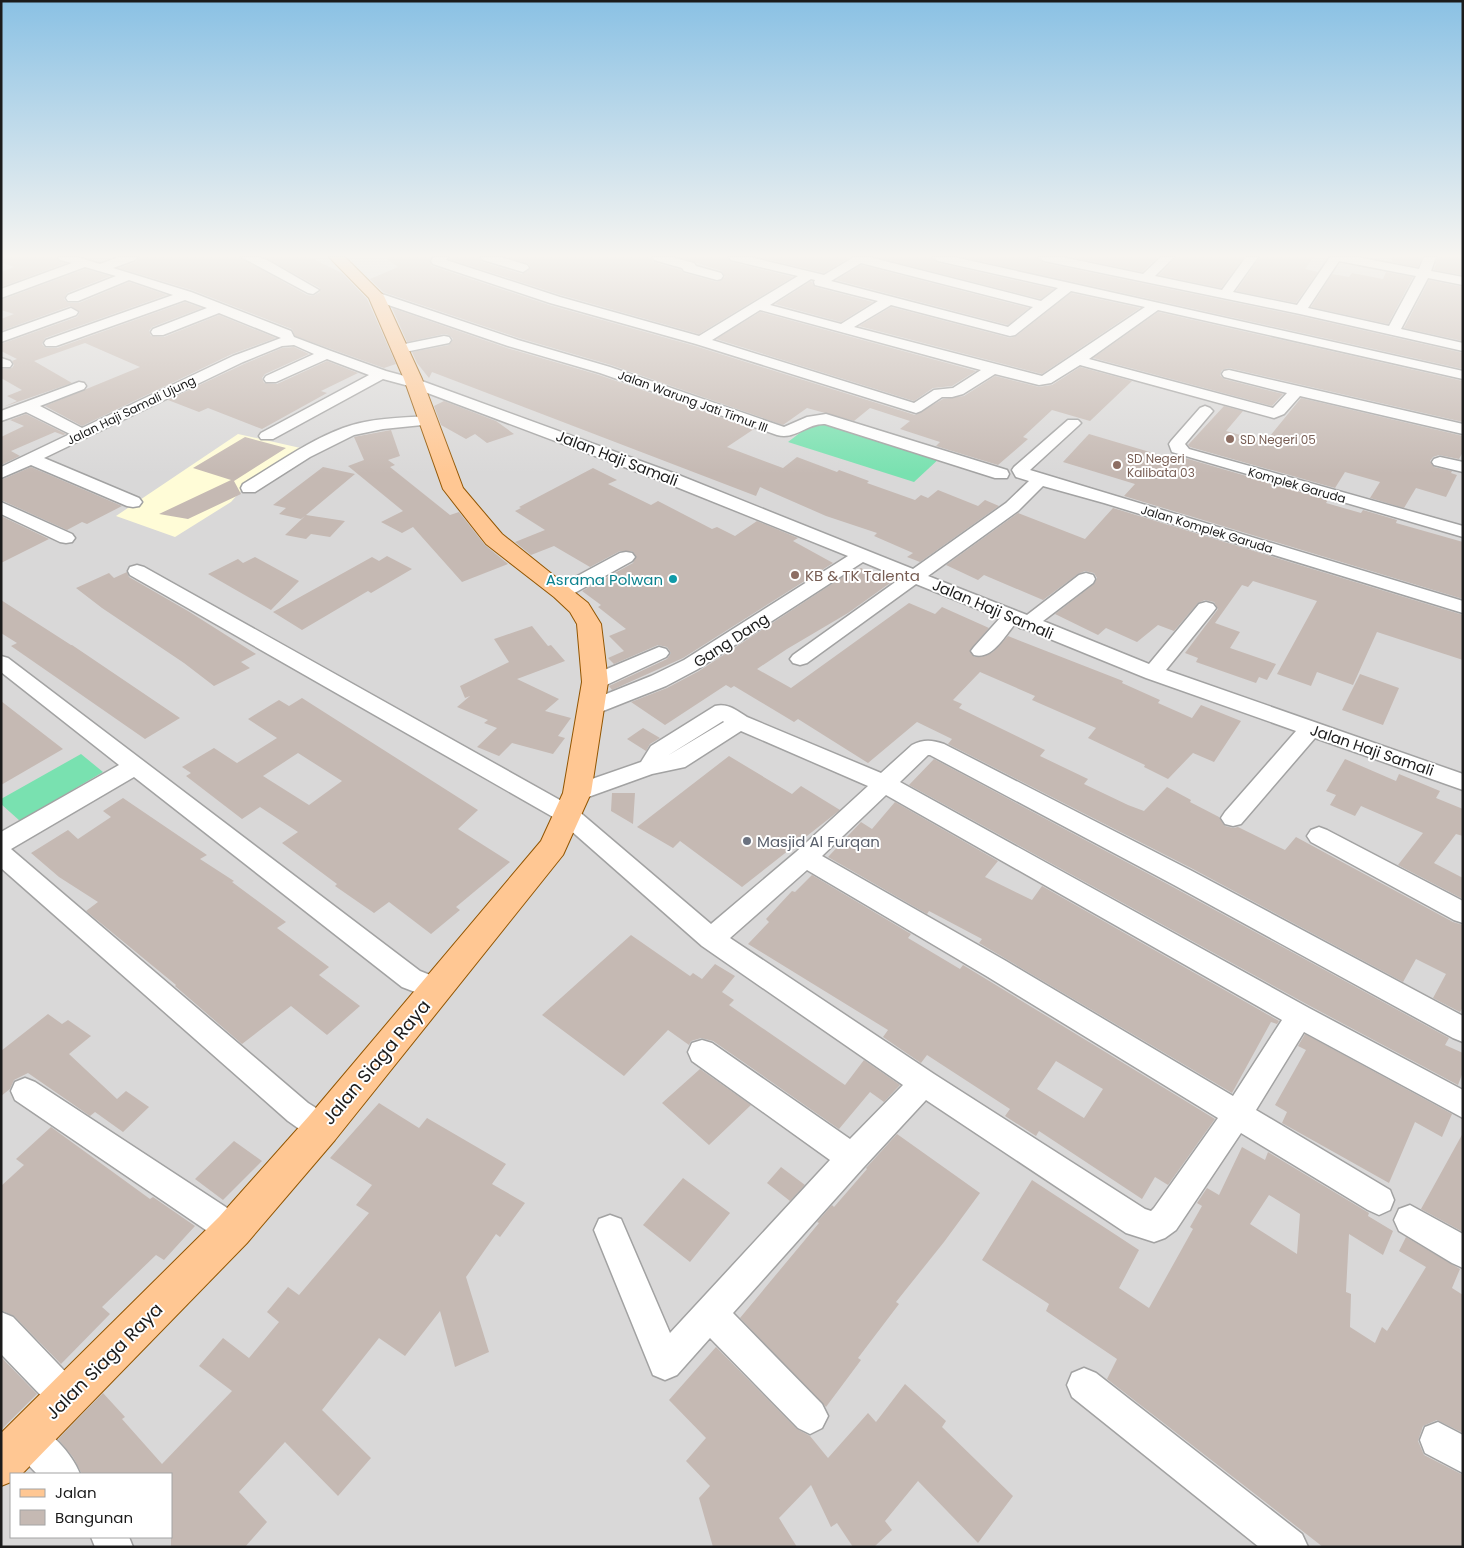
<svg xmlns="http://www.w3.org/2000/svg" width="1464" height="1548" font-family="Poppins,sans-serif">
<rect width="100%" height="100%" fill="#ede8e0"/>
<path fill="#d9d8d8" fill-rule="evenodd" d="M1,257H1463V1547H1ZM11,1474H171V1537H11Z"/>
<path fill="#fffcd7" d="M238,434L305,449L245,486L231,502L175,537L116,516Z"/>
<path fill="#79e1b0" d="M818,419L942,456L914,482L788,442Z
M81,754L103,772L20,821L1,804V799Z"/>
<path fill="#c5b9b3" fill-rule="evenodd" d="M1,257H56L60,262L66,263L1,287V272L14,267L1,262Z
M139,257H239L307,295L313,296L320,292V288L264,257H309L342,273L367,299L396,364L384,368L295,336L292,329L192,290L119,268L136,262Z
M385,257H432L429,261L432,266L549,305L695,346L915,415L943,399L964,396L995,376L1039,387L1052,385L1080,367L1132,381L1090,421L1052,410L1023,437L1028,439L998,465L936,446L940,442L900,429L910,421L870,408L854,421L807,408L783,425L611,365L519,338L383,292L370,279L398,267Z
M450,257H479L482,262L522,274L531,268L529,264L506,257H650L653,262L681,270L684,273L717,282L725,277L722,271L678,257H727L731,262L793,277L699,334L561,295L449,259Z
M758,257H850L824,273Z
M876,257H930L938,263L1054,289L1041,299Z
M962,257H1036L1044,263L1300,316L1463,353V369Z
M1071,257H1158L1142,272Z
M1176,257H1244L1221,288L1159,275Z
M1260,257H1314L1305,269L1318,272L1296,303L1236,291Z
M1393,257H1422L1418,267L1391,262Z
M1438,257H1463V275L1434,270Z
M861,265L1029,308L1008,325L836,280Z
M85,269L110,276L67,293L64,299L68,303H79L129,282L167,295L45,338L42,344L46,348H57L185,302L202,308L152,327L149,331L151,336L164,337L219,315L276,338L232,354L82,426L45,406L140,367L85,343L34,361L72,383L3,407L17,401L7,396L22,390L1,378V369L12,368L14,365L12,361L17,359L1,351V344L77,317L80,312L70,306L1,331V319L14,314L1,310V300Z
M1386,272L1413,277L1388,324L1311,307L1332,274L1349,277L1352,273L1383,279Z
M1429,280L1463,287V341L1404,328Z
M811,281L815,287L873,302L841,322L775,304Z
M1071,293L1140,308L1042,374L859,326L891,307L1010,338L1016,336Z
M392,308L507,348L599,375L754,429L727,447L783,468L797,457L837,472L839,470L869,481L867,483L915,500L921,495L928,498L938,490L978,506L985,500L999,506L920,562L907,557L913,553L874,536L877,533L826,516L760,487L756,496L432,372L429,378L417,363L412,352L449,345L453,339L449,335L444,334L407,342Z
M760,312L976,371L952,386L933,388L914,401L716,339Z
M1158,312L1463,381V422L1229,368L1222,370L1220,375L1224,379L1283,394L1272,406L1093,358Z
M294,347L309,354L265,374L262,378L264,383L277,384L327,361L358,373L321,391L327,393L262,429L208,408L199,412L168,400L244,364L282,348Z
M1301,398L1463,436V452L1459,459L1439,455L1433,457L1430,461L1434,467L1452,471L1451,473L1457,475L1446,497L1416,488L1404,508L1370,498L1380,482L1345,472L1335,488L1190,447L1188,445L1224,406L1243,411L1226,431L1265,442Z
M444,401L496,421L514,434L487,443L475,434L466,439L441,425L434,406Z
M26,414L66,434L63,435L55,432L11,451L20,456L1,465V437L24,426L10,420Z
M391,430L400,456L388,460L395,465L390,467L450,515L459,512L485,545L508,564L462,582L413,527L402,533L381,522L403,511L348,466L364,460L354,437Z
M1089,434L1170,458L1178,456L1328,500L1326,503L1361,513L1363,510L1397,520L1396,523L1463,542V599L1124,496L1135,484L1063,462Z
M245,437L286,448L234,481L241,494L188,519L159,514L231,480L193,468Z
M31,467L122,506L87,524L82,522L67,530L1,500V480Z
M323,467L355,474L306,515L345,521L330,537L311,534L306,539L285,535L305,516L301,519L279,514L286,508L273,505Z
M593,468L617,480L608,484L651,505L658,501L712,529L717,527L735,536L757,521L798,538L793,541L833,563L683,658L612,690L609,686L667,659L671,653L667,647L658,645L614,664L608,658L624,651L609,636L626,629L598,607L601,605L582,591L633,563L636,556L632,551H620L590,567L554,546L531,555L515,542L545,530L515,511L521,508L519,507Z
M1113,508L1463,615V660L1377,632L1353,685L1317,672L1311,686L1277,674L1317,601L1253,581L1248,587L1242,585L1215,623L1240,632L1230,648L1276,664L1267,680L1259,677L1256,683L1196,662L1198,658L1185,653L1218,609L1214,602L1205,600L1198,603L1174,631L1158,625L1137,642L1106,628L1098,635L1055,614L1094,584L1097,578L1094,573L1085,571L1078,574L1043,600L984,575L978,580L946,565L1018,513L1085,539Z
M1,516L49,539L1,563Z
M387,556L412,569L371,593L368,591L302,630L273,612L372,557L379,561Z
M255,557L299,581L271,610L208,574L238,559L243,563Z
M861,568L890,583L848,613L787,649L757,669L791,688L909,603L935,614L942,607L989,628L970,650L974,657H981L993,652L1008,636L1123,681L1122,683L1160,700L1158,703L1192,718L1201,705L1241,721L1214,762L1193,753L1168,779L1144,767L1145,765L1088,738L1096,728L1032,700L1035,696L980,672L953,700L962,704L959,708L1045,750L1040,756L1088,779L1084,784L1128,805L1144,811L1167,787L1191,800L1190,802L1219,817L1225,826L1233,828L1238,827L1285,850L1296,837L1453,922L1463,925V1007L1460,1012L1433,998L1446,974L1416,959L1403,982L1193,869L948,744L952,739L917,722L868,763L798,719L794,722L734,686L731,688L726,685L665,725L631,702L667,688L699,671L850,572L852,573Z
M127,572L129,577L188,611L256,654L241,662L250,668L214,686L184,663L102,608L76,588L109,573L114,578Z
M1,600L71,645H72L180,718L145,739L11,646L17,643L1,633Z
M532,626L548,646L551,645L565,661L517,679L559,699L545,711L571,718L558,736L565,738L553,754L512,743L499,756L477,747L497,728L484,723L488,720L457,707L470,696L465,698L460,686L509,662L494,639Z
M1360,674L1399,688L1383,725L1342,710Z
M302,698L478,810L458,829L510,862L456,907L460,910L431,934L389,902L374,913L335,886L337,884L282,843L298,832L260,807L242,819L186,776L191,773L182,767L214,748L237,763L277,738L248,719L279,700L289,706ZM298,753L342,781L309,805L263,776Z
M1,701L63,749L1,785Z
M643,728L660,738L650,744L646,751L627,739Z
M729,756L792,794L801,786L840,810L742,887L680,841L673,848L637,827Z
M934,759L1173,887L1449,1038L1445,1045L1463,1053V1072L1458,1085L1310,1006L909,785Z
M1345,759L1396,781L1399,774L1440,791L1436,798L1463,809V836L1456,834L1434,863L1463,878V899L1398,865L1423,833L1361,806L1355,816L1330,805L1336,795L1326,791Z
M612,793H635L633,824L611,811Z
M123,798L207,855L200,859L234,881L232,882L286,922L277,928L329,967L319,975L360,1006L327,1035L291,1006L242,1044L175,986L176,985L86,911L98,902L59,877L31,853L68,830L78,839L111,817L103,811Z
M895,802L998,861L985,877L1032,900L1042,886L1279,1021L1277,1024L1271,1022L1232,1093L979,943L982,939L929,911L927,914L828,857L861,822L872,829Z
M812,875L911,934L908,938L960,969L963,965L1215,1119L1168,1185L1155,1177L1142,1199L1039,1131L1036,1136L1005,1116L1010,1109L927,1055L921,1063L883,1037L888,1030L748,944L769,922L766,919L792,891L795,892ZM1056,1061L1103,1089L1084,1118L1037,1089Z
M631,935L690,976L693,973L702,979L715,964L735,976L722,992L734,1000L729,1005L845,1085L864,1060L900,1085L884,1102L870,1092L839,1129L713,1041L701,1038L691,1041L689,1045L668,1030L624,1076L542,1015Z
M48,1014L62,1024L68,1020L91,1036L69,1054L117,1099L126,1091L149,1107L123,1132L95,1112L90,1116L28,1073L14,1080L10,1089L1,1096V1051Z
M1305,1034L1452,1114L1442,1137L1415,1122L1389,1183L1282,1123L1287,1112L1275,1105L1306,1050L1298,1046Z
M700,1069L751,1105L709,1145L662,1103Z
M379,1103L419,1128L427,1118L506,1164L492,1184L525,1203L500,1237L496,1234L466,1277L489,1352L455,1367L440,1311L405,1356L379,1338L322,1410L371,1458L338,1496L285,1442L239,1492L267,1522L245,1547H171V1474H82L73,1457L58,1439L103,1393L125,1417L122,1419L162,1464L232,1391L199,1366L223,1338L249,1358L279,1322L267,1312L288,1287L299,1295L369,1213L356,1205L372,1185L330,1158Z
M51,1127L150,1199L153,1197L195,1226L164,1260L156,1255L102,1307L110,1314L61,1364L14,1316L1,1310V1186L24,1165L16,1159Z
M1463,1133V1232L1421,1209Z
M897,1134L980,1193L944,1242L896,1302L899,1304L858,1358L861,1360L826,1407L740,1318L819,1223L817,1222L832,1205L834,1207L867,1169L866,1168Z
M234,1141L262,1161L223,1200L195,1179Z
M1242,1147L1265,1160L1268,1152L1369,1213L1368,1216L1393,1231L1383,1255L1349,1234L1346,1292L1351,1294L1350,1327L1375,1343L1382,1327L1387,1331L1426,1267L1399,1251L1406,1237L1460,1269L1452,1288L1463,1295V1433L1437,1420L1423,1426L1418,1441L1424,1455L1463,1475V1547H1323L1107,1379L1117,1359L1046,1311L1049,1304L982,1260L1032,1180L1139,1250L1119,1288L1149,1308L1193,1229L1190,1227L1202,1206L1197,1203L1207,1188L1219,1195ZM1269,1195L1300,1214L1297,1254L1250,1224Z
M781,1167L805,1185L790,1201L767,1183Z
M683,1178L730,1213L690,1262L643,1225Z
M716,1347L797,1429L810,1436L828,1458L868,1413L876,1422L905,1384L946,1421L942,1427L1013,1496L978,1543L918,1481L885,1521L892,1530L874,1547H853L837,1523L831,1527L811,1485L779,1518L797,1547H713L699,1498L710,1486L686,1461L706,1438L669,1400Z
M1,1357L37,1394L1,1430Z"/>
<g fill="none" stroke-linecap="round" stroke-linejoin="round">
<g stroke="#a2a2a2" stroke-width="3">
<path id="minor" d="M58,257H77L100,264L119,257H137L135,260L113,268L191,292L291,331L294,337L331,351L386,371L419,380L676,474L913,569L1006,503L1029,481L1016,477L1012,470L1014,467L1068,420H1078L1081,423L1078,426L1030,470L1463,601V613L1104,503L1043,486L1018,511L928,576L1027,615L1079,575L1086,573L1093,575L1095,579L1093,583L1043,621L1149,664L1199,604L1206,602L1213,604L1216,608L1213,612L1166,670L1463,774V790L1315,738L1241,824L1233,826L1225,824L1221,818L1225,812L1296,731L1146,678L1028,630L1020,628L1015,624C1004,637 992,660 974,655L971,651L974,647L1000,618L916,584L807,663L800,665L793,663L790,659L793,655L901,578L863,562L698,669L666,686L598,713L591,715L584,713L580,708L584,703L651,676L684,660L848,556L664,482L409,386L383,379L273,439H261L259,436L261,433L369,375L327,359L276,382H266L264,379L266,376L314,354L294,345L282,346L243,362L44,458L139,498L142,502L139,506L133,507L127,506L31,465L1,478V467L70,434L26,412L1,421V411L79,382L84,383L86,386L84,389L40,406L82,428L233,356L281,338L219,313L163,335H153L151,332L153,329L207,308L185,300L56,346H46L44,343L46,340L173,295L129,280L78,301H68L66,298L68,295L116,276L85,267L1,298V289L72,263L60,260Z
M241,257H258L267,260L319,290L313,294L308,293Z
M434,257H448L446,260L560,297L699,336L798,276L731,260L729,257H750L824,275L854,257H869L1041,301L1058,288L938,261L932,257H954L1463,371V379L1158,310L1089,359L1273,408L1287,393L1224,377L1222,374L1224,371L1229,370L1463,424V434L1300,396L1284,414L1274,418L1080,365L1051,383L1039,385L995,374L963,394L952,397H942L921,411L916,413L696,344L550,303L433,264L431,261ZM861,263L1033,307L1008,327L831,281ZM811,279L815,280L814,282L815,285L878,301L841,324L770,305ZM1071,291L1145,307L1042,376L854,327L891,305L1010,336L1015,335ZM760,310L981,370L953,388L934,390L914,403L712,340Z
M481,257H500L527,265L529,268L523,272L483,260Z
M652,257H671L694,263L696,266L721,273L723,276L721,279L717,280L684,271L682,268L654,260Z
M1038,257H1062L1143,274L1161,257H1174L1155,276L1222,290L1246,257H1258L1233,292L1297,305L1330,257H1357L1419,269L1424,257H1436L1431,271L1463,277V285L1428,278L1401,329L1463,343V351L1300,314L1044,261ZM1339,261L1416,276L1389,326L1308,308Z
M376,292L518,340L610,367L784,427L807,417L826,414L1007,470L1009,474L1007,478H995L825,424C807,423 796,440 777,435L600,373L508,346L371,299L369,296Z
M71,308L78,312L76,315L1,342V333Z
M444,336L449,337L451,340L449,343L400,353L393,349L395,346Z
M1,358L10,361L12,364L10,367H1Z
M1205,406L1210,408L1213,411L1185,444L1189,449L1463,526V537L1172,452L1169,444L1171,441L1200,408Z
M427,416L432,418L435,421L432,424L383,429L354,435L310,457L255,492H243L241,488L243,484C275,465 308,441 343,428C369,418 400,418 427,416Z
M1440,457L1463,462V472L1434,465L1432,462L1434,459Z
M1,502L72,534L75,538L72,542L66,543L60,542L1,514Z
M626,552L632,553L635,557L632,561L569,596L562,598L555,596L553,592L555,588L620,553Z
M137,565L144,567L576,809L711,924L796,852L868,786L741,731L685,767L652,774L577,801L569,799L566,793L569,787L641,762L651,746L715,706C728,703 736,710 747,717L881,773L912,745C924,739 932,740 944,744L1192,871L1463,1016V1042L1453,1038L1174,885L930,755H928L900,782L1309,1008L1463,1090V1118L1304,1032L1256,1110L1390,1190L1394,1200L1390,1210L1379,1215L1368,1210L1241,1133L1176,1230L1165,1238L1154,1242L1126,1233L926,1100L863,1168L733,1313L822,1404L828,1416L822,1428L810,1434L798,1428L710,1338L677,1375L665,1380L653,1375L594,1230L599,1219L610,1215L621,1219L670,1333L830,1160L692,1061L688,1052L692,1043L702,1040L712,1043L850,1139L903,1085L702,946L560,821L130,575L128,571L130,567ZM723,721L724,722L667,756ZM886,795L1282,1020L1233,1096L1006,961L822,856ZM807,870L988,977L1218,1118L1154,1208L1151,1211L1145,1209L934,1074L730,938Z
M659,647L666,649L669,653L666,657L602,687L595,689L588,687L585,682L588,677Z
M1,656L8,658L420,971L445,981L449,989L445,997L436,1000L402,987L134,777L11,849L308,1103L332,1118L337,1128L332,1138L322,1141L312,1138L288,1121L1,868V832L119,765L1,672Z
M1319,827L1327,830L1463,901V923L1454,920L1311,842L1307,836L1311,830Z
M25,1078L35,1082L244,1219L249,1230L244,1241L233,1245L222,1241L15,1100L11,1091L15,1082Z
M1410,1205L1463,1234V1268L1452,1263L1399,1231L1394,1220L1399,1209Z
M1,1312L13,1317L79,1386L84,1398L79,1410L67,1415L55,1410L1,1354Z
M1084,1368L1096,1373L1302,1534L1308,1547H1259L1072,1397L1067,1385L1072,1373Z
M28,1420C49,1429 72,1453 80,1474H37L15,1451L10,1438L15,1425Z
M1438,1422L1463,1435V1473L1425,1453L1420,1440L1425,1427Z
M91,1537H129L133,1547H95Z"/>
</g>
<g stroke="#925500" stroke-width="2">
<path id="major" d="M329,257H345L384,296L422,379L463,488L502,534L588,603L601,624L608,682L591,793L563,855L335,1140L247,1243L22,1474H11V1482L1,1486V1433L219,1217L309,1116L541,841L563,793L582,682L577,624L570,612L554,597L486,544L443,489L404,379L369,298Z"/>
</g>
<use href="#minor" fill="#fff" fill-rule="evenodd"/>
<use href="#major" fill="#ffc793" fill-rule="evenodd"/>
</g>
<linearGradient id="sky" x2="0" y2="1"><stop stop-color="#8ac1e4"/><stop offset="0.54" stop-color="#f7f5f1"/><stop offset="1" stop-color="#f7f5f1" stop-opacity="0"/></linearGradient>
<rect width="1464" height="474" fill="url(#sky)"/>
<g fill="#8d6e63" stroke="#fff" stroke-width="2">
<circle cx="1230" cy="439" r="5"/>
<circle cx="1117" cy="465" r="5"/>
<circle cx="795" cy="575" r="5"/>
</g>
<circle fill="#0f9aa8" stroke="#fff" stroke-width="2" cx="673" cy="579" r="5"/>
<circle fill="#6b7280" stroke="#fff" stroke-width="2" cx="747" cy="841" r="5"/>
<g text-anchor="middle" dominant-baseline="central" stroke-width="4" stroke-linejoin="round" paint-order="stroke">
<g font-size="12" fill="#1b1b1b" stroke="#fff">
<text transform="translate(693 401) rotate(20)">Jalan Warung Jati Timur III</text>
<text transform="translate(131 410) rotate(-26)">Jalan Haji Samali Ujung</text>
<text transform="translate(1297 485) rotate(16)">Komplek Garuda</text>
<text transform="translate(1207 529) rotate(17)">Jalan Komplek Garuda</text>
</g>
<g font-size="12" fill="#785e54" stroke="#fff" text-anchor="start">
<text x="1240" y="439">SD Negeri 05</text>
<text x="1127" y="458">SD Negeri<tspan x="1127" dy="14">Kalibata 03</tspan></text>
</g>
<g font-size="15" fill="#1b1b1b" stroke="#fff">
<text transform="translate(617 458) rotate(21)">Jalan Haji Samali</text>
<text transform="translate(993 609) rotate(23)">Jalan Haji Samali</text>
<text transform="translate(731 640) rotate(-33)">Gang Dang</text>
<text transform="translate(1372 750) rotate(19)">Jalan Haji Samali</text>
</g>
<g font-size="15" fill="#785e54" stroke="#fff" text-anchor="start">
<text x="805" y="575">KB &amp; TK Talenta</text>
</g>
<g font-size="15" fill="#0d838f" stroke="#fff" text-anchor="end">
<text x="663" y="579">Asrama Polwan</text>
</g>
<g font-size="15" fill="#5b616d" stroke="#fff" text-anchor="start">
<text x="757" y="841">Masjid Al Furqan</text>
</g>
<g font-size="18" fill="#1b1b1b" stroke="#fff">
<text transform="translate(376 1062) rotate(-50)">Jalan Siaga Raya</text>
<text transform="translate(104 1361) rotate(-45)">Jalan Siaga Raya</text>
</g>
</g>
<rect width="1464" height="1548" fill="none" stroke="#1b1b1b" stroke-width="5"/>
<rect x="10" y="1473" width="162" height="65" fill="#ffffff" stroke="#a4a4a4"/>
<rect x="20" y="1489" width="25" height="8" fill="#ffc793" stroke="#a4a4a4"/>
<text x="55" y="1498" font-size="15" fill="#1b1b1b">Jalan</text>
<rect x="20" y="1510" width="25" height="15" fill="#c5b9b3" stroke="#a4a4a4"/>
<text x="55" y="1523" font-size="15" fill="#1b1b1b">Bangunan</text>
</svg>
